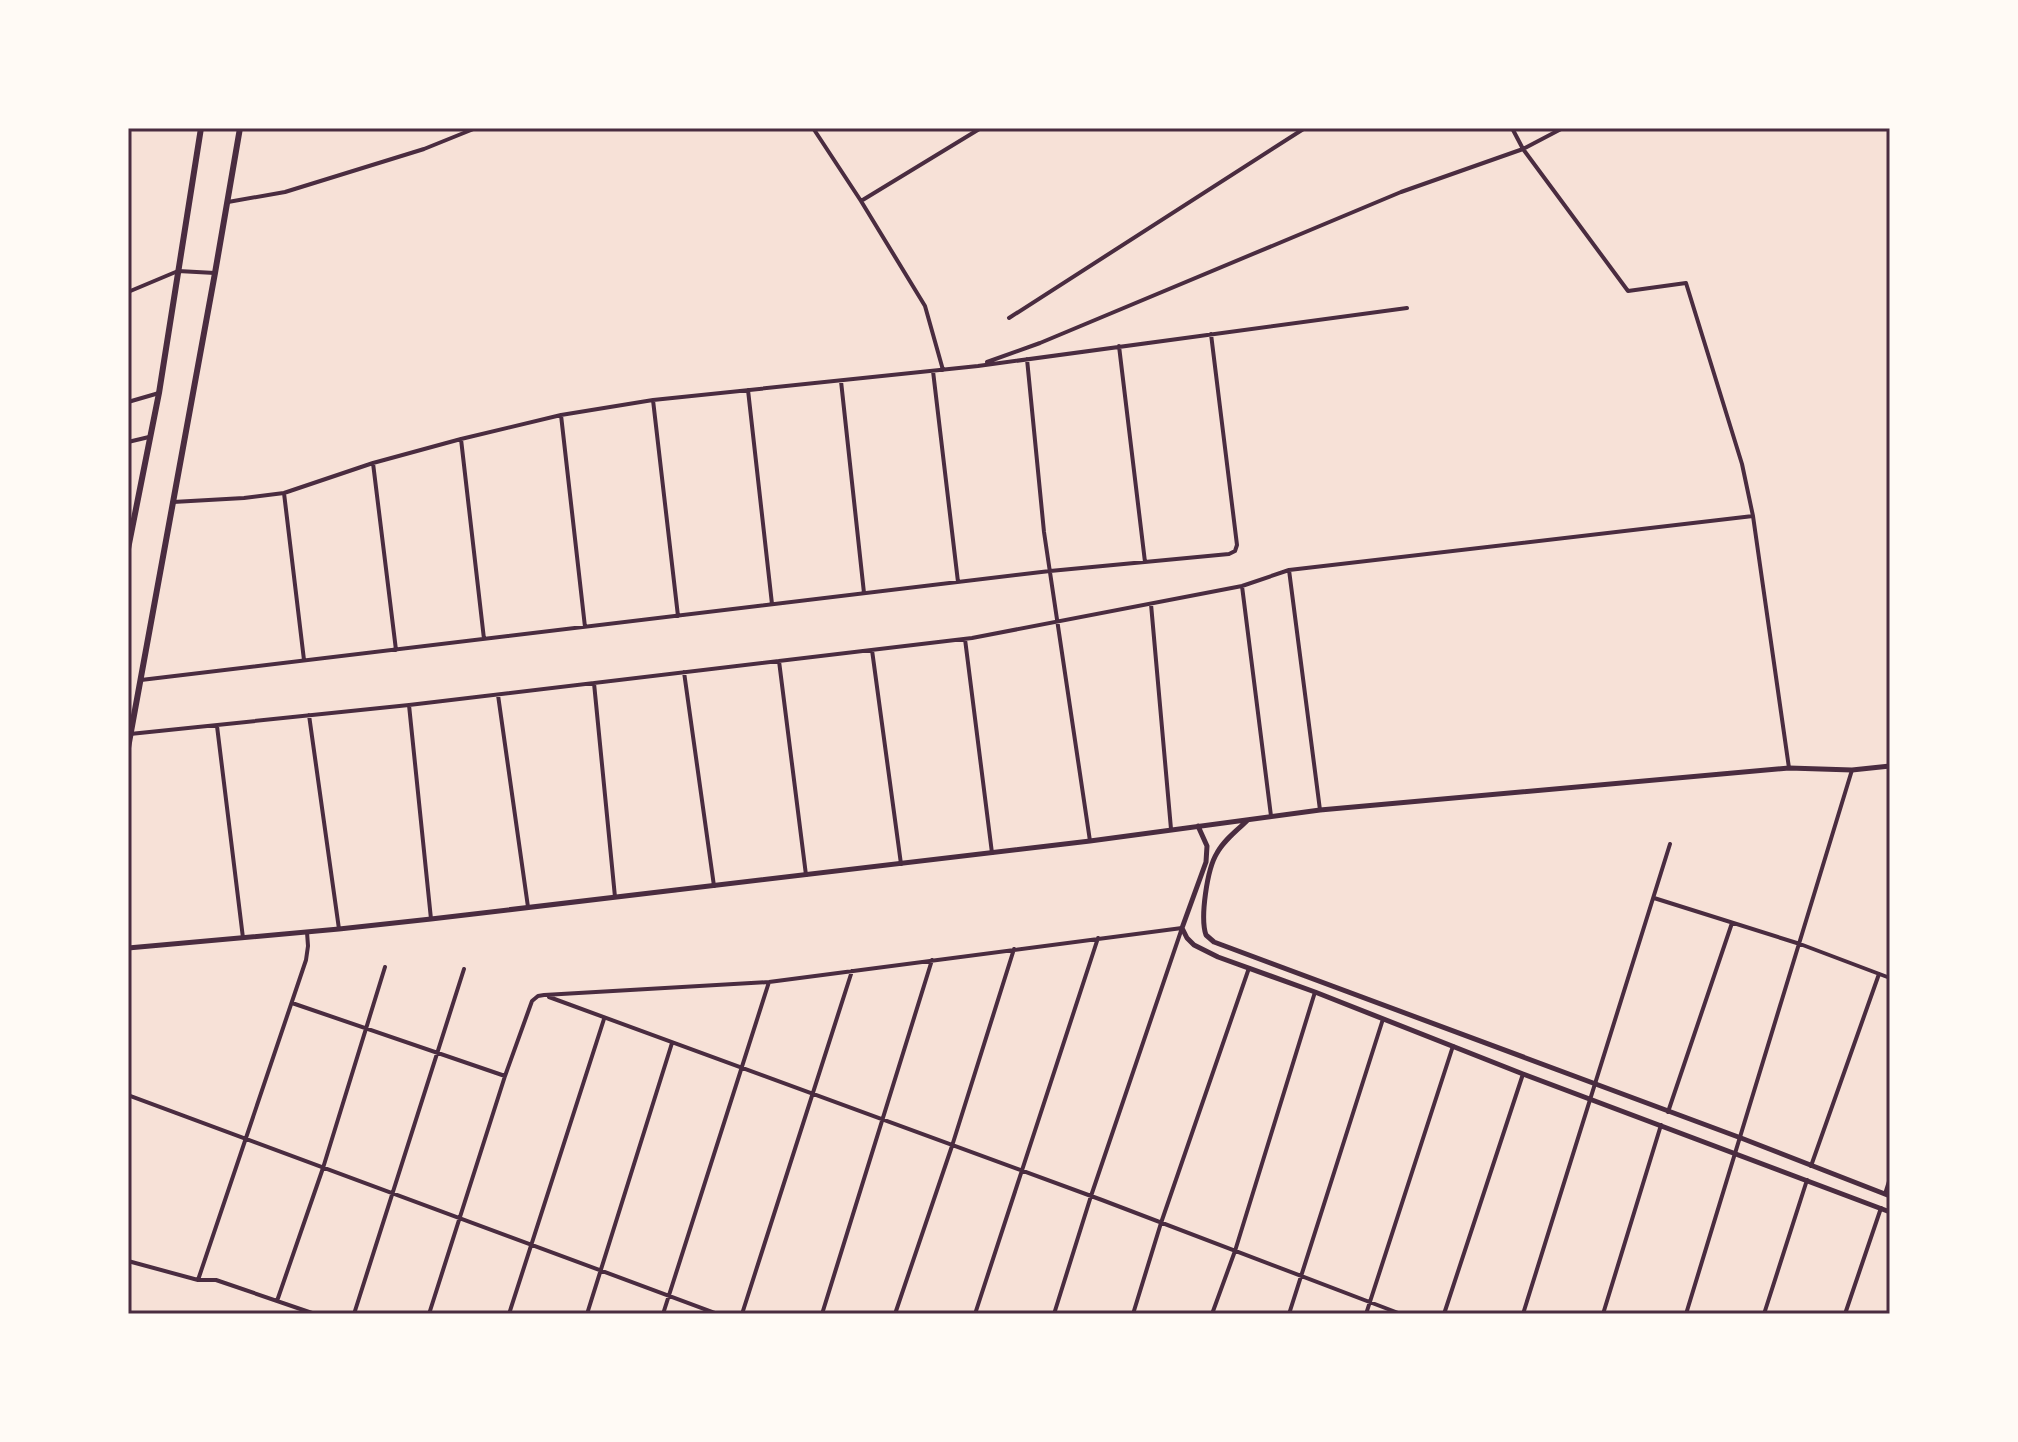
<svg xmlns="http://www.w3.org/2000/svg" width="2018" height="1442" font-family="Lora,serif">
<rect width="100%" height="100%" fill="#f7e1d7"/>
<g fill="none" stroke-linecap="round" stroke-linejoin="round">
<path stroke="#4a2c40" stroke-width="4" d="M813,128L861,201L925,306L943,370
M1512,128L1523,149L1628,291L1686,283L1742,464L1753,516L1789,768
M861,201L981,128
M228,202L285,192L424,149L476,128
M128,292L178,271L215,273
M1009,318L1305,128
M1119,346L1145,562
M1027,359L1044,532L1090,841
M987,362L1040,343L1401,192L1523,149L1563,128
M933,371L958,582
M841,381L864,593
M748,390L772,604
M653,400L678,616
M128,402L159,393
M561,415L585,627
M461,439L484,639
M128,442L149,437
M373,463L396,650
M284,493L304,660
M173,502L244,498L284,493L373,463L461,439L561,415L653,400L978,366L1407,308
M1289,570L1320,810
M1242,586L1271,816
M1151,604L1171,829
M965,639L992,853
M872,650L901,864
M779,661L806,875
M684,672L714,886
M141,680L1050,571L1229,554L1235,551L1237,545L1211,334
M594,683L615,897
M498,695L528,907
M409,705L431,919
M309,715L339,929
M217,726L243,938
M130,734L409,705L972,638L1242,586L1289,570L1753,516
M1654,898L1800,944L1890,978
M549,997L1102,1200L1401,1314
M292,1003L505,1076
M128,1095L718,1314
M1668,1112L1732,923
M1811,1166L1879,974
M1885,1194L1890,1178
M128,1261L198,1280H216L315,1314
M198,1280L306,960L308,946L307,932
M277,1301L323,1168L385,967
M354,1314L464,969
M429,1314L505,1076L532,1001L538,996L544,995L769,982L1182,928L1091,1196L1054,1314
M509,1314L604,1019
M587,1314L672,1043
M663,1314L769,982
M742,1314L852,971
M822,1314L932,960
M895,1314L952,1146L1014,949
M975,1314L1098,938
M1133,1314L1161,1223L1249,968
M1212,1314L1235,1251L1315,992
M1289,1314L1383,1019
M1366,1314L1453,1046
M1444,1314L1523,1074
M1523,1314L1670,844
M1603,1314L1661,1125
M1686,1314L1852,770
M1764,1314L1807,1180
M1845,1314L1881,1208"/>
<path stroke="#4a2c40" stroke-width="5" d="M1248,820C1237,830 1224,840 1217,853C1207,869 1200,918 1206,935L1214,942L1741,1138L1890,1196
M1198,826L1207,846L1206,862L1182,928L1187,938L1194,945L1218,957L1315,992L1523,1074L1890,1212
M128,948L339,929L431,919L1090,841L1320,810L1789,768L1852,770L1890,766"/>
<path stroke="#4a2c40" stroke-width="6" d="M128,549L159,393L201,128
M128,748L215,273L240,128"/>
</g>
<rect width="2018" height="1442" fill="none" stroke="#fffaf5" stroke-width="260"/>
<rect x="130" y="130" width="1758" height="1182" fill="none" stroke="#4a2c40" stroke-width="3"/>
</svg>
